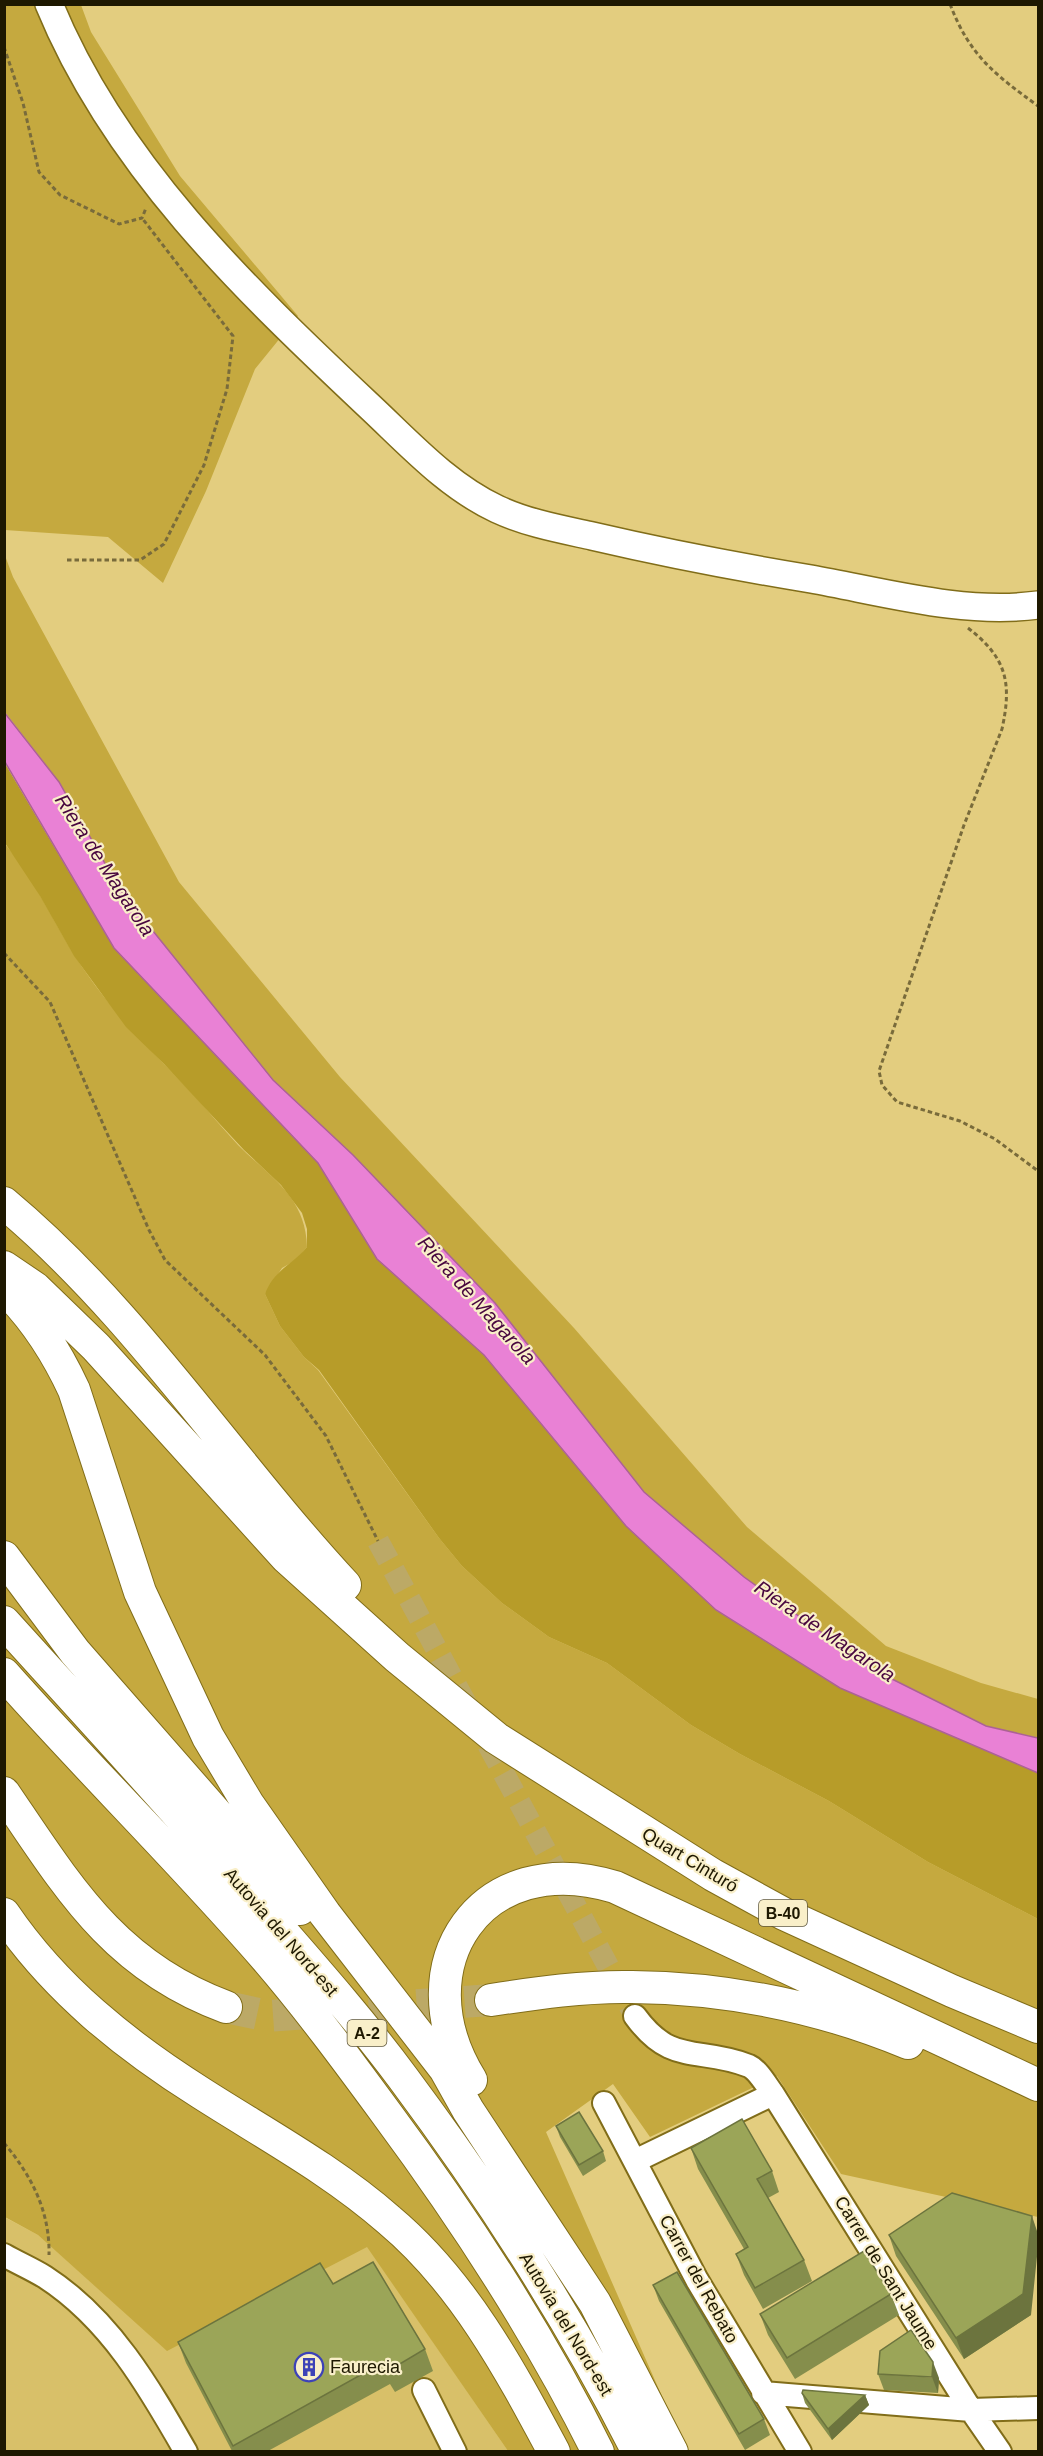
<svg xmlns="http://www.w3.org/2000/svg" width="1043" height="2456" font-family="Arial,sans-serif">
<rect width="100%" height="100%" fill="#e3cd7f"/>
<path fill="#d8c069" d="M4,2217L38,2235L167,2350L367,2246L508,2451H5Z"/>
<path fill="#c5a93f" d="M4,5H81L91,32L180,176L298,316L255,369L206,491L163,583L108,537L5,530Z
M4,553L13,577L179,882L340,1077L574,1328L747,1527L886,1646L981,1683L1038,1699V1738L986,1726L876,1671L744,1577L644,1492L495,1303L353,1155L273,1080L120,890L59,782L5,712Z
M4,843C38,882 57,932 87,974C117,1017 153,1053 190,1091C206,1108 221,1127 238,1145C270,1177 306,1197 307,1247L296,1260L282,1268L265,1294L280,1326L304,1357L318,1370L439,1538L462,1566L502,1603L549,1637L607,1663L691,1725L740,1754L829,1801L928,1862L1038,1919V2217L841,2174L777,2076L650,2137L613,2084L546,2132L686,2451H508L367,2247L167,2351L38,2235L5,2217Z"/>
<path fill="#b79c29" d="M4,762L114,948L318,1163L377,1259L484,1355L626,1526L716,1610L840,1688L1038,1773V1919L928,1862L829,1801L740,1754L691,1725L607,1663L549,1637L502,1603L462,1566L439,1538L319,1370L304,1357L280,1326L265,1294C274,1270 291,1266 307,1247V1229L302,1213L281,1185L244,1150L164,1064L126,1027L74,956L40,896L5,843Z"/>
<path fill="#e981d5" stroke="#ac6295" stroke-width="1.5" d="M4,712L59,782L120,890L273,1080L353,1155L495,1303L644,1492L744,1577L876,1671L986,1726L1038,1738V1773L840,1688L716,1610L626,1526L484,1355L377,1259L318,1163L114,948L5,762Z"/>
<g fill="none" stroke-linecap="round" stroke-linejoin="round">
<path stroke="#bca966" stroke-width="22" stroke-dasharray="22 11" stroke-linecap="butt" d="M378,1541L635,2016"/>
<path stroke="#bca966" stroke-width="32" stroke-dasharray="32 16" stroke-linecap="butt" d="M226,2007L268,2016L491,2000"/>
<g stroke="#816d19" stroke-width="26">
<path id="minor" d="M635,2016C672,2067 699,2046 749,2066C758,2070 767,2086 773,2094L971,2410L1000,2452
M604,2103L697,2280L800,2452
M635,2161L773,2094
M4,2255C18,2263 32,2269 45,2277C110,2319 149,2387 186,2452
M424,2390L455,2452
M763,2393L971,2410L1038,2408"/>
</g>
<g stroke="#816d19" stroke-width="30">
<path id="major" d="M49,4C115,165 243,287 367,404C408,442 446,485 497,509C527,523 560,529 592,536C665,553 738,567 811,579C884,592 964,615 1038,605"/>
</g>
<g stroke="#816d19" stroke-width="34">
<path id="highway" d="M4,1203C136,1313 229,1460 345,1585
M4,1267L35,1288L96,1347L286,1557L397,1657L496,1738L713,1875L784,1914L952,1991L1038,2027
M4,1288C35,1318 56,1351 74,1390L140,1592L208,1737L248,1804L325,1914L445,2069L468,2110L595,2303L672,2452
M4,1557L75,1652L300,1909
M4,1622C91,1718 179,1814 265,1912C312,1966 360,2020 403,2078C491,2196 571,2320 638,2452
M4,1674C89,1770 181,1860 265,1957C308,2007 347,2060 386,2113C466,2221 538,2331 598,2452
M4,1793C68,1887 114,1966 226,2007
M4,1914C55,1989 125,2045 201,2093C265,2134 332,2170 389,2220C463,2282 509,2368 554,2452
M491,2000C537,1993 585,1986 632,1987C726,1988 821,2007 908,2043
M471,2080C400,1965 482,1846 615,1887L1038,2085"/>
</g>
<path stroke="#796b3b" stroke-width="3" stroke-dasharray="4.5 3" stroke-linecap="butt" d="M950,4C970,57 996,75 1038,106
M4,47L23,103L39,172L60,195L119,224L142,218L146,208
M67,560H140L164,544L204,465L227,389L233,336L142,218
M968,628C1007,658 1012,683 1002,729L964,825L879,1071L882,1085L897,1102L960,1121L995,1139L1038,1171
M4,953L50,1002L149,1230L165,1260L265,1355L326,1436L378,1541
M4,2143C32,2176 50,2212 49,2255"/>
<use href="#minor" stroke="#fff" stroke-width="22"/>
<use href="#major" stroke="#fff" stroke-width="27"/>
<use href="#highway" stroke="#fff" stroke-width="32"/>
</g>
<path fill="#858e4c" d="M556,2126L603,2151L606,2161L583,2176L560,2137Z
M691,2148L772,2171L779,2192L768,2198L804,2260L812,2281L763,2309L744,2275L736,2254L744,2249L698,2169Z
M889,2235L1031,2315L964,2359L896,2256Z
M333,2284L425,2349L433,2371L395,2392L390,2384L268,2451H232L186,2363L178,2342Z
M653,2285L764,2419L770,2435L745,2450L659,2301Z
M891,2294L899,2315L795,2379L768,2335L760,2314Z
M878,2374L939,2378L938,2393L884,2390Z
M802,2393L865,2395L869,2405L832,2440L805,2403Z"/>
<path fill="#6c743e" d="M1032,2216L1038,2234V2247L1031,2315L964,2359L956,2338Z
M933,2362L939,2378L938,2393L932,2377Z
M865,2395L869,2405L832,2440L828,2429Z"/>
<path fill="#9ba558" stroke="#6c743e" stroke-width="1.5" d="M579,2112L603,2151L579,2165L556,2126Z
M742,2119L772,2171L757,2179L804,2260L755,2288L736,2254L748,2247L691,2148Z
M952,2193L1032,2216L1023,2294L956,2338L889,2235Z
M864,2251L891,2294L787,2358L760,2314Z
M373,2262L425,2349L388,2371L382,2363L233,2446L178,2342L320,2263L333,2284Z
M677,2272L764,2419L739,2434L653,2285Z
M911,2330L933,2362L932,2377L878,2374L880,2351Z
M803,2390L865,2395L828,2429L802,2393Z"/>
<defs>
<g id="building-ring" transform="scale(1.5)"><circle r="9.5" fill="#f9efc9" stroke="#3d42b7" stroke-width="1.5"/><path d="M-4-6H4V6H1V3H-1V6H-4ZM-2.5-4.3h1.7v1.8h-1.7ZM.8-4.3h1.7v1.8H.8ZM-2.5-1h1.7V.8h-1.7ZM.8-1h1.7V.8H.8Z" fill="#3d42b7"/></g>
</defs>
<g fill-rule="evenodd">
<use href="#building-ring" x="309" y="2367"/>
</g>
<g text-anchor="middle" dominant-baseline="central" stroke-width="4.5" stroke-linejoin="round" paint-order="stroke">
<g fill="#f9efc9" stroke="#60583d" stroke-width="1.5">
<rect x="759" y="1900" width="48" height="26" rx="4.5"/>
<rect x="347.5" y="2020" width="39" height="26" rx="4.5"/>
</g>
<g font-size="16" font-weight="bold" fill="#1e1801">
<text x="783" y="1913">B-40</text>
<text x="367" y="2033">A-2</text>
</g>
<g font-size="18" fill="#1e1801" stroke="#f9efc9">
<text transform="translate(690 1860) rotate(31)">Quart Cinturó</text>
<text transform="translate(281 1932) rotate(49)">Autovia del Nord-est</text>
<text transform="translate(886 2273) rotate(58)">Carrer de Sant Jaume</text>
<text transform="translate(699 2279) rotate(61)">Carrer del Rebato</text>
<text transform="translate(566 2324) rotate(59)">Autovia del Nord-est</text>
</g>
<g font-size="18" fill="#1e1801" stroke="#f9efc9" text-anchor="start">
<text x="330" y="2367">Faurecia</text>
</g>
<g font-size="20" font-style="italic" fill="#48063f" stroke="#f9efc9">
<text transform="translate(105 865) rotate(57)">Riera de Magarola</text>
<text transform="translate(477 1300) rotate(48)">Riera de Magarola</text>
<text transform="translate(825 1631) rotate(34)">Riera de Magarola</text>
</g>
</g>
<rect width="1043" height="2456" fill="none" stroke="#1e1801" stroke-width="12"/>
</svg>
